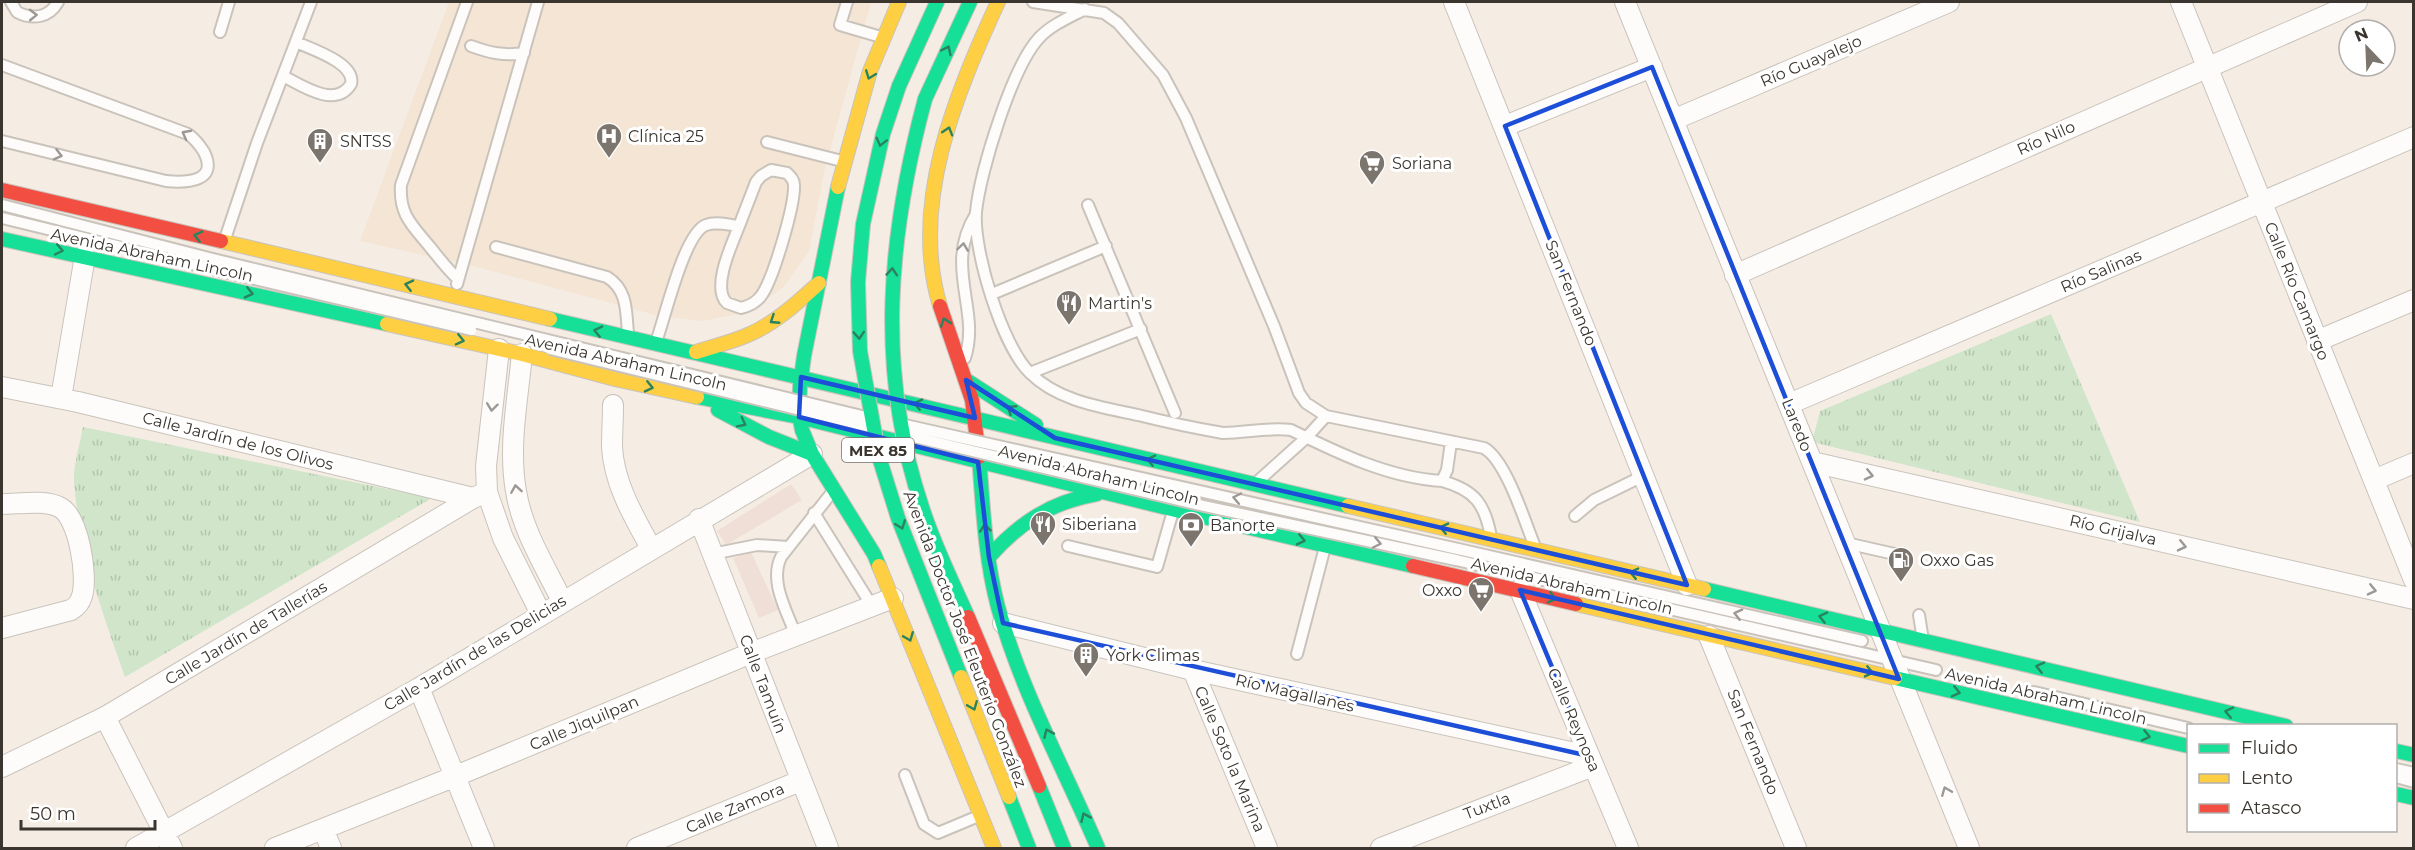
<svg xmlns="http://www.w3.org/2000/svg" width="2415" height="850" font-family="Montserrat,sans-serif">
<defs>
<pattern id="park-tufts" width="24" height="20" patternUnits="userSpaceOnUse" patternTransform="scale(1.5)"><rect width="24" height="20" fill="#d0e5ca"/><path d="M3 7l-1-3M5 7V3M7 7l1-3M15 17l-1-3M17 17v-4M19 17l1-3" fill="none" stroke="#b4c5ae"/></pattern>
</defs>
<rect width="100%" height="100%" fill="#f5ede4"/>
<path fill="#efdfd6" d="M791,484L802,500L726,545L717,531Z
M751,552L778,610L759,618L733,558Z"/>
<path fill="#f4e5d5" d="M449,2H871L825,168L809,251L784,287L748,312L703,321L659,316L473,266L360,241Z"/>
<path fill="url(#park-tufts)" d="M2051,314L2140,522L1812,442L1820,411Z
M83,427L432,498L125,677C103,615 79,549 74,482C73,465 80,444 83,427Z"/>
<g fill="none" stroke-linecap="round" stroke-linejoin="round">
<g stroke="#c9c3bb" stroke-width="14">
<path id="lane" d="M11,2L17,12C32,20 49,18 58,2
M847,2L840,25L881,37
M1033,2L1104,13L1118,23L1163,75L1186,118L1274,326L1299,393L1306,403L1326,416L1484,448C1506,460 1525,522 1535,547
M1085,9C1070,17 1051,25 1039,38C1012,67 980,172 976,212C973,250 1002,346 1030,373C1058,401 1101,407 1138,415C1166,422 1194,428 1223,433C1246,433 1268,427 1291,430C1338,453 1389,478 1442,481L1447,470L1451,442
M220,32L229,2
M471,46C490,53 504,56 524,53
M2,65L188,134C195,139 199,144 204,152C219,182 186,183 166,181L2,141
M283,76C302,86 336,109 351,84C356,63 311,49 296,42
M767,142L842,161
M2,205L213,259
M1088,205L1175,413
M2,218L212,269
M224,242L257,143L311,2
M496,247L607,277C628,290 626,312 628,334
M458,279C447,269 439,258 430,247C412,225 399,215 401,185L467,2
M457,284L538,2
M992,294L1106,246
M656,342C665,318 684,233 706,225C716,221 729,225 739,226L756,182L761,176L771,170L787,173C791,177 794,180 794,185C795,205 773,280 761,296C756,303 749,306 741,308L727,303C711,288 732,244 739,226
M965,358C981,309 943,267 976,214
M1030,373L1141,329
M1442,481C1475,490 1485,504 1491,537
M1257,482L1307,437L1326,416
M814,513L872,606
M1575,516L1594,500L1643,476
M1846,543L1899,555
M1068,546L1157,567L1173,511
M1458,549L1862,641
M712,554L757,545L788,547
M1456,560L1936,670
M1919,615L1923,640
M796,636C787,611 769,582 781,557L833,491
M1297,654L1325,547
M2034,692L2188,728
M2396,769L2414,773
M905,775L924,824L938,833L981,815
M2396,777L2414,782"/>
</g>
<g stroke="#c9c3bb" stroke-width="22">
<path id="street" d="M1454,2L1687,585
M1625,2L1969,848
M2181,2L2414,580
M1673,120L1949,2
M1505,126L1652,67
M1735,275L2357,2
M2317,341L2414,300
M499,349L486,466L487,492L503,538L541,614
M522,354C518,398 508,447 516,491C522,530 545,566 562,601
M2,387L78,402L473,498
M61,398L85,256
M1789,404L2414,137
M613,405C613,419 612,433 612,447C614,484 634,517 651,548
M1812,462L2414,599
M2374,480L2414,463
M2,504C19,504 46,499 61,508C79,519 88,577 82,596C80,603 77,606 71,610L2,628
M699,519L828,848
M1520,590L1628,848
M1003,623L1193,670L1589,756
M1709,636L1796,848
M1193,670L1267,848
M419,688L484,848
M105,717L172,848
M2,767L105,717L473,498L487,492
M323,829L331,848
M136,848L419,688L812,454
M275,848L456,776L751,653L893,598
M637,848L800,781
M1381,848L1593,766"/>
</g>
<g stroke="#c9c3bb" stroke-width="16">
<path id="fast" d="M899,86L937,2
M925,99L970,2
M838,187L804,356L800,386L799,415L802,430L812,454L874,554L879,566
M2,239L387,324
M550,319L1348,506
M966,380L1036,425
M697,397L799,417L1212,519L1413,566
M718,410L769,437L812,454
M979,457C983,507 985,558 998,607C1021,691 1064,768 1098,848
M989,557C1019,523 1051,502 1097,494
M1704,589L2286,726
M1895,678L2188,746
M2396,751L2414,755
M1039,786L1064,848
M2396,794L2414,798
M1009,797L1029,848"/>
</g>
<g stroke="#c9c3bb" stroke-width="16">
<path id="slow" d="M838,187L870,71L899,2
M221,241L550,319
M940,306C909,204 956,94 998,2
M387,324L522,354L615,379L697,397
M696,352C714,346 733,342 750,334C777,322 798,302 819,283
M1348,506L1704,589
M879,566L994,848
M1576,604L1895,678"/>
</g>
<g stroke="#c9c3bb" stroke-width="16">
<path id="jam" d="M2,190L221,241
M940,306L972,400L979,457
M1413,566L1576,604"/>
</g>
<use href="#lane" stroke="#fefcfb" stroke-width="10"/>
<use href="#street" stroke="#fefcfb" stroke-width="20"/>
<use href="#fast" stroke="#16e098" stroke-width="14"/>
<use href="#slow" stroke="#ffcf43" stroke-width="14"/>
<use href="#jam" stroke="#f24e42" stroke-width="14"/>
<g stroke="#c9c3bb" stroke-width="14" stroke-linecap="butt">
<path id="lane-bridge" d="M213,259L866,417
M212,269L471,330
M550,349L870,427
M905,425L1458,549
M909,436L1204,506L1456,560"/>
</g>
<g stroke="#c9c3bb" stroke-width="16" stroke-linecap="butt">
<path id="fast-bridge" d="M899,86L883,134L863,224L858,282L860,351L879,457L898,518L961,677
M925,99C888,237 876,370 922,507C934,545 952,581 968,617"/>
</g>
<g stroke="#c9c3bb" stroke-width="16" stroke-linecap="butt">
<path id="slow-bridge" d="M961,677L1009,797"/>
</g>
<g stroke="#c9c3bb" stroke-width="16" stroke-linecap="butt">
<path id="jam-bridge" d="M968,617L1039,786"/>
</g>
<use href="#lane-bridge" stroke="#fefcfb" stroke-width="10"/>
<use href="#fast-bridge" stroke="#16e098" stroke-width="14"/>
<use href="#slow-bridge" stroke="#ffcf43" stroke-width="14"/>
<use href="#jam-bridge" stroke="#f24e42" stroke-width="14"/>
</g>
<defs><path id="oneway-chevron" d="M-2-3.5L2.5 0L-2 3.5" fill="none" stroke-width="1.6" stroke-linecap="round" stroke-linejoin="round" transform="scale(1.5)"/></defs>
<g stroke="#9c9895">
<use href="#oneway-chevron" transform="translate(33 15) rotate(-1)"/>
<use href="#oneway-chevron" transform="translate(186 134) rotate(-152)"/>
<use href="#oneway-chevron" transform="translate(58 155) rotate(14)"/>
<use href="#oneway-chevron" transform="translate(963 247) rotate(-82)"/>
<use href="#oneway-chevron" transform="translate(492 407) rotate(97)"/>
<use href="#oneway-chevron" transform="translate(1869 475) rotate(13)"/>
<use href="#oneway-chevron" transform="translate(516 489) rotate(-99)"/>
<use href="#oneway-chevron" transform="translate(1237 498) rotate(-168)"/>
<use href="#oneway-chevron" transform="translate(1377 543) rotate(12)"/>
<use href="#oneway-chevron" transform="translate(2182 546) rotate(13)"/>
<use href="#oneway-chevron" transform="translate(2372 590) rotate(13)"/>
<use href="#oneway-chevron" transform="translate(1738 614) rotate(-166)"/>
<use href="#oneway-chevron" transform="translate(1946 791) rotate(-112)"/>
</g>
<g stroke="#2a825e">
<use href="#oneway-chevron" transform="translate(947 50) rotate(-65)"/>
<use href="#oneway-chevron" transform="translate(870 75) rotate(111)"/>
<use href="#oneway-chevron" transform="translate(948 131) rotate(-73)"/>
<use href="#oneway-chevron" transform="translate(881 142) rotate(104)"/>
<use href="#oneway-chevron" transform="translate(198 236) rotate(-167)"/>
<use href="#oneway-chevron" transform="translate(59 250) rotate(12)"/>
<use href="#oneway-chevron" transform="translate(892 272) rotate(-86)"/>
<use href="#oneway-chevron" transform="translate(409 285) rotate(-167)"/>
<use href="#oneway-chevron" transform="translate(249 293) rotate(13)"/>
<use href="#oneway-chevron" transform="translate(774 320) rotate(147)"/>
<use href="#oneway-chevron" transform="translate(945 322) rotate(-109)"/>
<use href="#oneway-chevron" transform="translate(598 331) rotate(-167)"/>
<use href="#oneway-chevron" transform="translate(859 335) rotate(86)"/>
<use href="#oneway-chevron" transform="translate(460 340) rotate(13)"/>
<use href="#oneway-chevron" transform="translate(649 387) rotate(13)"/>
<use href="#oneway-chevron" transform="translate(918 404) rotate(-167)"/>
<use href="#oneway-chevron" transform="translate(1011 409) rotate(-147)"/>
<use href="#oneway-chevron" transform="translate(742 423) rotate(27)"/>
<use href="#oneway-chevron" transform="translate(1151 460) rotate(-167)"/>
<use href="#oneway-chevron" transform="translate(901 525) rotate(69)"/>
<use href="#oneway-chevron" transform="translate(985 528) rotate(-96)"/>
<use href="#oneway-chevron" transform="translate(1444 528) rotate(-167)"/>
<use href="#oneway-chevron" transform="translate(1301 540) rotate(13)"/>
<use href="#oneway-chevron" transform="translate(1634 573) rotate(-167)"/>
<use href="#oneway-chevron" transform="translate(1552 598) rotate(14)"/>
<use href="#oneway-chevron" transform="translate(1823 617) rotate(-167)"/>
<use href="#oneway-chevron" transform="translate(909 637) rotate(68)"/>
<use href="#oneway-chevron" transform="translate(2040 667) rotate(-167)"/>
<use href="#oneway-chevron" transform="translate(1869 672) rotate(13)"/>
<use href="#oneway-chevron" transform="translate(1956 692) rotate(13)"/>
<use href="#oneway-chevron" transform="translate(973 706) rotate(68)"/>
<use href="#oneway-chevron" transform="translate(2229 712) rotate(-167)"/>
<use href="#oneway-chevron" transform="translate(1048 733) rotate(-114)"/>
<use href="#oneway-chevron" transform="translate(2146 736) rotate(13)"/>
<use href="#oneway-chevron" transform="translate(1085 817) rotate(-114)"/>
</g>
<path fill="none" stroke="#1d4ed8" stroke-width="4.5" stroke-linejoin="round" d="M1652,67L1899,679L1520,590L1589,756L1003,623L989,557L978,462L799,417L801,377L975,418L966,380L1055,438L1687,585L1505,126Z"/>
<defs>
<g id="hospital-pin" transform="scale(1.35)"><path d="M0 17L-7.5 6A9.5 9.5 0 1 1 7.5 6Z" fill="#7c756e" stroke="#fff"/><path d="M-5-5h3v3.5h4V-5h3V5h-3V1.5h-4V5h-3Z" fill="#fff"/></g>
<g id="building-pin" transform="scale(1.35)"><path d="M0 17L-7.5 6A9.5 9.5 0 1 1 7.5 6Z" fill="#7c756e" stroke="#fff"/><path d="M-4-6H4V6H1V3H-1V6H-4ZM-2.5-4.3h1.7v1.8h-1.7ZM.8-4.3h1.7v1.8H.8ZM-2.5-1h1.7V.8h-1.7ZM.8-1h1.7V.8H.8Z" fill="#fff"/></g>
<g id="supermarket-pin" transform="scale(1.35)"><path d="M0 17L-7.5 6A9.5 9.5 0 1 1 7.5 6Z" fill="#7c756e" stroke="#fff"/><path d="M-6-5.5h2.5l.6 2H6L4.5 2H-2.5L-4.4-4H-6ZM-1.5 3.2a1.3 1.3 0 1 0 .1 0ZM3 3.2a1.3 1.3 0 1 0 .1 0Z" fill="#fff"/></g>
<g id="restaurant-pin" transform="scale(1.35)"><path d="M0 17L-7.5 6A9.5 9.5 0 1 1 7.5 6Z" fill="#7c756e" stroke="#fff"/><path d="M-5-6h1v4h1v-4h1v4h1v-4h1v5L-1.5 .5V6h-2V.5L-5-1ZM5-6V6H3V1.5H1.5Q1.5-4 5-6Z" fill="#fff"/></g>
<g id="bank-pin" transform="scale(1.35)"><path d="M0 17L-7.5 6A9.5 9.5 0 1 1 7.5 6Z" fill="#7c756e" stroke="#fff"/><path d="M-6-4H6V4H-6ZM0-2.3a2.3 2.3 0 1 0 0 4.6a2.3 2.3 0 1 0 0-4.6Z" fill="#fff"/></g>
<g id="fuel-pin" transform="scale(1.35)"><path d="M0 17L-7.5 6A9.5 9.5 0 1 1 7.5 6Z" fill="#7c756e" stroke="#fff"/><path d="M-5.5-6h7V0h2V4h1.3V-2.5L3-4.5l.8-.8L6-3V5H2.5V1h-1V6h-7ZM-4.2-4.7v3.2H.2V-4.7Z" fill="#fff"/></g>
</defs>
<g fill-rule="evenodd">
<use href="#hospital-pin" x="609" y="136"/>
<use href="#building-pin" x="320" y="141"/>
<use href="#supermarket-pin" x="1372" y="163"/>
<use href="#restaurant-pin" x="1069" y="303"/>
<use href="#restaurant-pin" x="1043" y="524"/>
<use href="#bank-pin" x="1191" y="525"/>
<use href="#fuel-pin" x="1901" y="560"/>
<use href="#supermarket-pin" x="1481" y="590"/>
<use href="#building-pin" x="1086" y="655"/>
</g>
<g text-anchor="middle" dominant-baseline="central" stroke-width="6" stroke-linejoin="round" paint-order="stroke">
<rect fill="#fff" stroke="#76726d" stroke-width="1.5" x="842" y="438" width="72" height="24" rx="4.5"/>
<g font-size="15" font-weight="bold" fill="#3b352f">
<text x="878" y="450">MEX 85</text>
</g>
<g font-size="16" fill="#3b352f" stroke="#fff">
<text transform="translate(1811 61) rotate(-23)">Río Guayalejo</text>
<text transform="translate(2046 138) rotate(-24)">Río Nilo</text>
<text transform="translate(152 255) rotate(12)">Avenida Abraham Lincoln</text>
<text transform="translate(2101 271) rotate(-23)">Río Salinas</text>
<text transform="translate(2297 291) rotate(68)">Calle Río Camargo</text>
<text transform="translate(1571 293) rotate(68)">San Fernando</text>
<text transform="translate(626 362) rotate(13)">Avenida Abraham Lincoln</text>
<text transform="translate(1797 425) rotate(68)">Laredo</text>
<text transform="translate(238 441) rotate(14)">Calle Jardín de los Olivos</text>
<text transform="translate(1099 475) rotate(14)">Avenida Abraham Lincoln</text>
<text transform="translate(2113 530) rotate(13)">Río Grijalva</text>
<text transform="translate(1572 586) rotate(13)">Avenida Abraham Lincoln</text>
<text transform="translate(246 633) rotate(-31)">Calle Jardín de Tallerías</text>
<text transform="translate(965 639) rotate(69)">Avenida Doctor José Eleuterio González</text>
<text transform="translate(475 653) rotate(-31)">Calle Jardín de las Delicias</text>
<text transform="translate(763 684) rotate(69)">Calle Tamuín</text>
<text transform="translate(1295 693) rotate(13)">Río Magallanes</text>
<text transform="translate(2046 696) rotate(13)">Avenida Abraham Lincoln</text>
<text transform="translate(1574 720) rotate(67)">Calle Reynosa</text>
<text transform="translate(584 723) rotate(-23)">Calle Jiquilpan</text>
<text transform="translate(1753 742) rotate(68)">San Fernando</text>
<text transform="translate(1230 759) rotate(67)">Calle Soto la Marina</text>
<text transform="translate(1487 806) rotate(-21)">Tuxtla</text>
<text transform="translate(735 808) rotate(-23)">Calle Zamora</text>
</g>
<g font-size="16" fill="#3b352f" stroke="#fff" text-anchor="start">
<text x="628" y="136">Clínica 25</text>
<text x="340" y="141">SNTSS</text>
<text x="1392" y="163">Soriana</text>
<text x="1088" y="303">Martin's</text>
<text x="1062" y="524">Siberiana</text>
<text x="1210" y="525">Banorte</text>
<text x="1920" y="560">Oxxo Gas</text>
<text x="1462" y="590" text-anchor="end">Oxxo</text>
<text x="1106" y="655">York Climas</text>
</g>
</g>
<rect width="2415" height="850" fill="none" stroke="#3b352f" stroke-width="6"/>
<rect x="2187" y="724" width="210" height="108" fill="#ffffff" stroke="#b1aeac" stroke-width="1.5"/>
<rect x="2199" y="744" width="30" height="9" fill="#16e098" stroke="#b1aeac" stroke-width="1.5"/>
<text x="2241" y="754" font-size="18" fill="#3b352f">Fluido</text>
<rect x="2199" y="774" width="30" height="9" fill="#ffcf43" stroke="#b1aeac" stroke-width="1.5"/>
<text x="2241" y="784" font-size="18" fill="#3b352f">Lento</text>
<rect x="2199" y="804" width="30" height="9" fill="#f24e42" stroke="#b1aeac" stroke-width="1.5"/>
<text x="2241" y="814" font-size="18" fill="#3b352f">Atasco</text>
<g transform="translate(2367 48) rotate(337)"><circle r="28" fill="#ffffff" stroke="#b1aeac" stroke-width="1.5"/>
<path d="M0-4.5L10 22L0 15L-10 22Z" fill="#7c756e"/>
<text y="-9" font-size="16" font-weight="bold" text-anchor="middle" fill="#3b352f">N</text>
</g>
<path d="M21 820v9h134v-9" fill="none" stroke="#3b352f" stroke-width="3"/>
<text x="30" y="820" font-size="18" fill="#3b352f" stroke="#ffffff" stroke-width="4.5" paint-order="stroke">50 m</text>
</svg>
